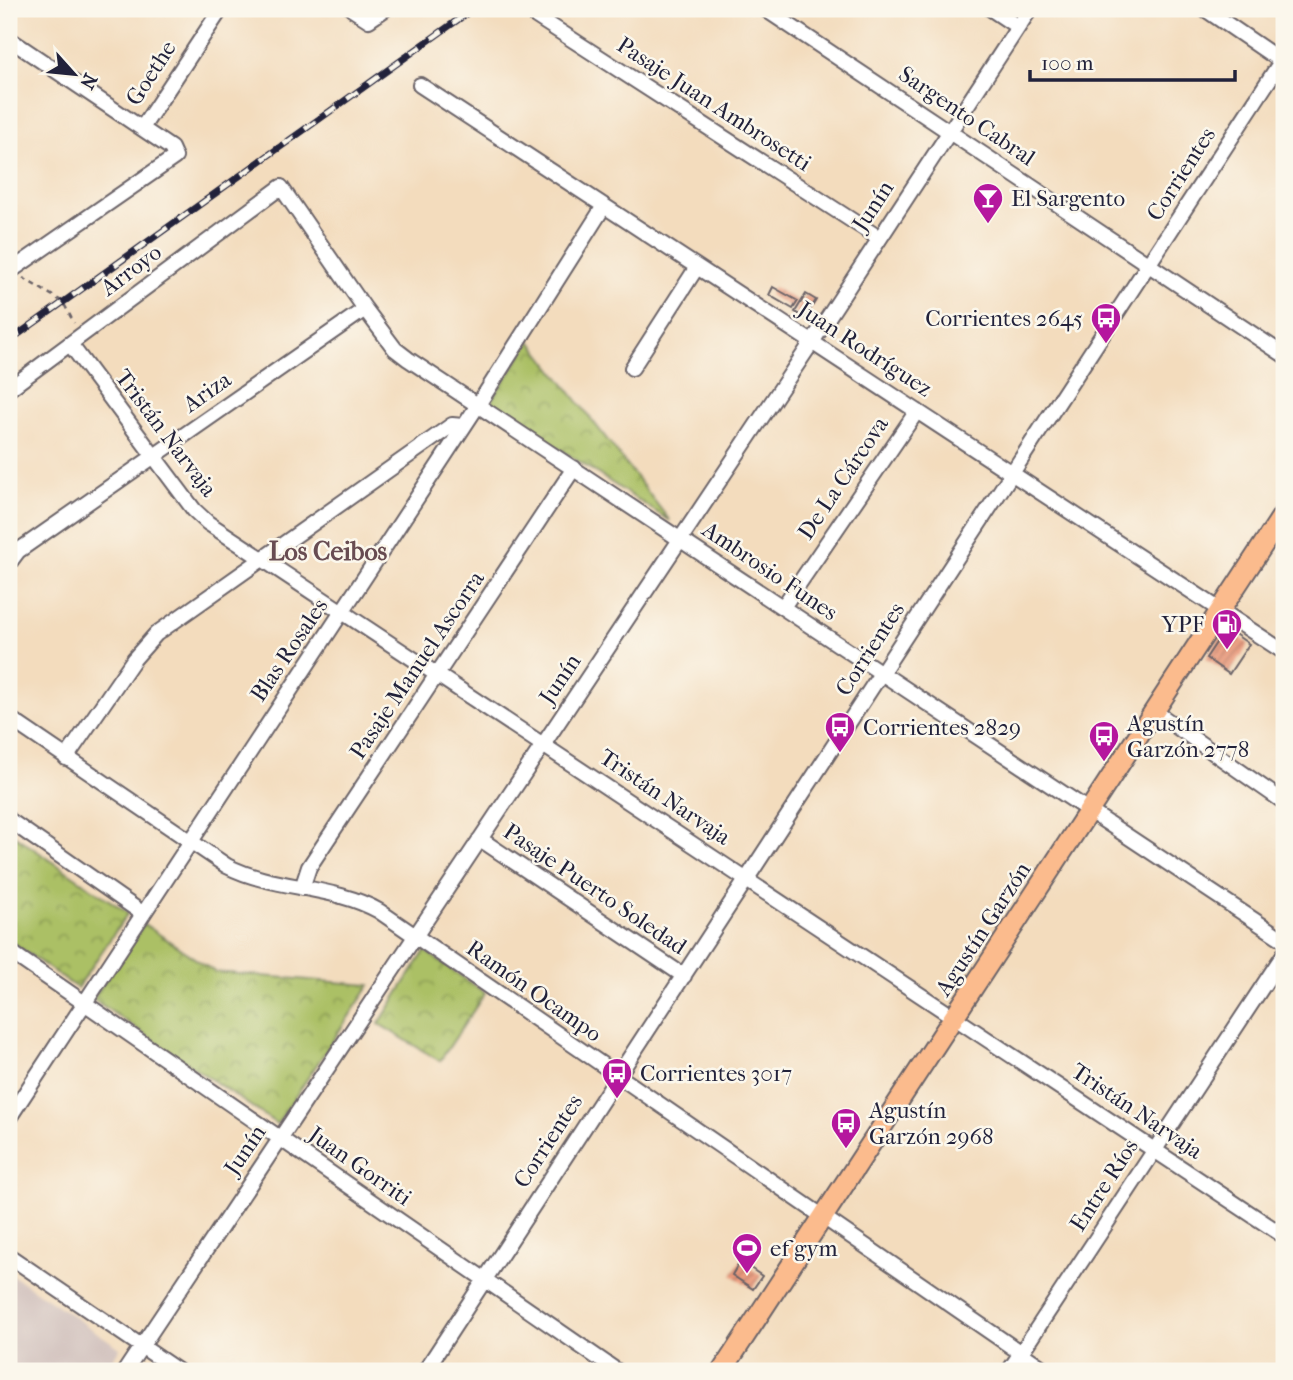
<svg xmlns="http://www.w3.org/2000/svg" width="1293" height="1380" font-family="'IM FELL French Canon',serif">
<defs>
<pattern id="park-crowns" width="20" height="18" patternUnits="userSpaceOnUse" patternTransform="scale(1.75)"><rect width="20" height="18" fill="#abc065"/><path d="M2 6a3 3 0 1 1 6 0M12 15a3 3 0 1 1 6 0" fill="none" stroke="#8b9c54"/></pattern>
<pattern id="building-hatch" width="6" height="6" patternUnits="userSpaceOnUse" patternTransform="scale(1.75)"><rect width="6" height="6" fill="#ea9a7c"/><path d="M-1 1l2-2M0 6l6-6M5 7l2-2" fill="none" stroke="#bd7d67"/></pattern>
</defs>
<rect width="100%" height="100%" fill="#fbf7ec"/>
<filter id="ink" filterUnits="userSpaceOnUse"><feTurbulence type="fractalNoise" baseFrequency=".0143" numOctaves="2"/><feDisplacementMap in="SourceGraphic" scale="14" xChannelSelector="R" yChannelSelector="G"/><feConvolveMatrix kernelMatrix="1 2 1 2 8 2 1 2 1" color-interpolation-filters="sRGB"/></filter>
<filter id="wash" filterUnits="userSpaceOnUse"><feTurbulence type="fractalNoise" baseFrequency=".00686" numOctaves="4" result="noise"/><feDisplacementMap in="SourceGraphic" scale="28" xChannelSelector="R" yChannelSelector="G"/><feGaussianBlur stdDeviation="1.57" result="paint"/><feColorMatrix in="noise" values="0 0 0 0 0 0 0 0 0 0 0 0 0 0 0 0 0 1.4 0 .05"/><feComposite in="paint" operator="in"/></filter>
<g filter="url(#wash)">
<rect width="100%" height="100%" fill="#f3dcbd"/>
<path fill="#d0c0bc" d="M9,1273L120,1348L105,1371H9Z"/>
<path fill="url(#park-crowns)" stroke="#667150" stroke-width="2" d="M531,341L670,521L494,406L492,399Z
M9,832L128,913L77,988L9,940Z
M144,924L215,972L370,985L277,1124L93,999Z
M425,951L485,993L440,1061L379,1024Z"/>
<g id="blocks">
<path fill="url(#building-hatch)" d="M773,287L798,301L793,309L769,295Z
M806,294L816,300L805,318L795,312Z
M1226,628L1249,644L1229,674L1206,658Z
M740,1261L762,1276L753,1289L732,1275Z"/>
</g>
</g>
<g filter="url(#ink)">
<use href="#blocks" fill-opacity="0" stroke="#6b6368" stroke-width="2"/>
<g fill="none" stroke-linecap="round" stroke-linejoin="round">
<g stroke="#6b6368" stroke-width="18">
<path id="minor" d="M352,9L369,20L385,9
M525,9L879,238
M765,9L1284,355
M991,9L1018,27
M1205,9L1284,63
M9,39L171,148L175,157L9,272
M420,85L1284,652
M142,128L221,9
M70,344L194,510L208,523L1284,1236
M632,368L697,267
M9,389L281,187L365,309L395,349L408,359L1284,940
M9,563L18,551L365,309
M783,607L917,411
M1154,711L1284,802
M9,718L227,866C274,890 333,885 379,911L1047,1371
M66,758L134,659L156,634L452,425L463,426
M9,820L142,913
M480,839L684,976
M302,888L309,867L574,468
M9,951L617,1371
M9,1118L478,405L604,206
M9,1256L178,1371
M125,1371L812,342L1030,9
M425,1371L1284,57
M1009,1371L1284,954"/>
</g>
<g stroke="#6b6368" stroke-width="23">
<path id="major" d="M722,1371L1284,513"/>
</g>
<path stroke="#6b6368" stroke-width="2.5" stroke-dasharray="5 5" stroke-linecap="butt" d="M23,278L63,302L74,323"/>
<use href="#minor" stroke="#fff" stroke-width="14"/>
<use href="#major" stroke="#fbbb8d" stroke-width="19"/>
<g stroke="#22223b" stroke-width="7">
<path id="rail" d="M9,341L473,9"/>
</g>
<use href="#rail" stroke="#fbf7ec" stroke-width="4.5" stroke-dasharray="13" stroke-linecap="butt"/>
</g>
</g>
<defs>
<g id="bar-pin" transform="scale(1.575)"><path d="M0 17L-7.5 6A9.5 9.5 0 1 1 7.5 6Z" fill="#b5179e" stroke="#fbf7ec"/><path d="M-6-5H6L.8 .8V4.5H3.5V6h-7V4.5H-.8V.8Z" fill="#fff"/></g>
<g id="bus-pin" transform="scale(1.575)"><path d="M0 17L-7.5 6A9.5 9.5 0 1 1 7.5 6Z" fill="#b5179e" stroke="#fbf7ec"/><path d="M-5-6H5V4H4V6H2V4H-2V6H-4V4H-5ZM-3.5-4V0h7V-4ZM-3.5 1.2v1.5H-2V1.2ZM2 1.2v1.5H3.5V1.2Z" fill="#fff"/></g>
<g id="fuel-pin" transform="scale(1.575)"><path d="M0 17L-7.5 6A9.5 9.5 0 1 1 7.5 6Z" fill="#b5179e" stroke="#fbf7ec"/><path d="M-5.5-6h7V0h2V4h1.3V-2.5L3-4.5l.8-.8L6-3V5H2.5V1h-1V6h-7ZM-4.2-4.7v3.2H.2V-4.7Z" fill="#fff"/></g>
<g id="stadium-pin" transform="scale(1.575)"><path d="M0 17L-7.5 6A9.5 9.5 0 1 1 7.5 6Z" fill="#b5179e" stroke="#fbf7ec"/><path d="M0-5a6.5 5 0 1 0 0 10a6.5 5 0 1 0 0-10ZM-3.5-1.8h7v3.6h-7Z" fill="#fff"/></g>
</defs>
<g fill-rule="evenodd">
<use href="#bar-pin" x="988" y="198"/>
<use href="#bus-pin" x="1106" y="318"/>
<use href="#fuel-pin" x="1227" y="624"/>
<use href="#bus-pin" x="840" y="727"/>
<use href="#bus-pin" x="1104" y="736"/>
<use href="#bus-pin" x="617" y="1073"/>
<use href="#bus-pin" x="846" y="1123"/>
<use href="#stadium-pin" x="747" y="1248"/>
</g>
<g text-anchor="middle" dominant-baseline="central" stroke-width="5" stroke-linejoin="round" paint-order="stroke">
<g font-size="23" fill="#22223b" stroke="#fbf7ec">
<text transform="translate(151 73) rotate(-57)">Goethe</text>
<text transform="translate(714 104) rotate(33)">Pasaje Juan Ambrosetti</text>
<text transform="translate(967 116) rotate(34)">Sargento Cabral</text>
<text transform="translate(1181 174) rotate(-57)">Corrientes</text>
<text transform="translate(873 206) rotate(-57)">Junín</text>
<text transform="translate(131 270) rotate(-37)">Arroyo</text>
<text transform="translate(865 349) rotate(33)">Juan Rodríguez</text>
<text transform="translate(207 392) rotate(-35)">Ariza</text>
<text transform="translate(166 433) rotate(53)">Tristán Narvaja</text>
<text transform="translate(843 478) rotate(-56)">De La Cárcova</text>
<text transform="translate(770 571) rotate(34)">Ambrosio Funes</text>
<text transform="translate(870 649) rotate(-57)">Corrientes</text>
<text transform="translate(289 650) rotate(-56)">Blas Rosales</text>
<text transform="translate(417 665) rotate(-56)">Pasaje Manuel Ascorra</text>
<text transform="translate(560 679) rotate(-56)">Junín</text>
<text transform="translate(665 797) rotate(34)">Tristán Narvaja</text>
<text transform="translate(595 889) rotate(34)">Pasaje Puerto Soledad</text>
<text transform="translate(983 929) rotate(-57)">Agustín Garzón</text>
<text transform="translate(534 991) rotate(35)">Ramón Ocampo</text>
<text transform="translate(1137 1111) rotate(34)">Tristán Narvaja</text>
<text transform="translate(548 1141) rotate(-57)">Corrientes</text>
<text transform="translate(245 1150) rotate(-56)">Junín</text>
<text transform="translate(360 1166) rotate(35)">Juan Gorriti</text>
<text transform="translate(1104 1185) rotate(-57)">Entre Ríos</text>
</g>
<g font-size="23" fill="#22223b" stroke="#fbf7ec" text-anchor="start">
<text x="1011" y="198">El Sargento</text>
<text x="1083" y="318" text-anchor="end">Corrientes 2645</text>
<text x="1204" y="624" text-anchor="end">YPF</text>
<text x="1127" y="723">Agustín<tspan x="1127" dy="26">Garzón 2778</tspan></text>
<text x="863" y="727">Corrientes 2829</text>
<text x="640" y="1073">Corrientes 3017</text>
<text x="869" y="1110">Agustín<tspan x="869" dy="26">Garzón 2968</tspan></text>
<text x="770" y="1248">ef gym</text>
</g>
<g font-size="26" font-weight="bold" fill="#684c52" stroke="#fbf7ec">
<text x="328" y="551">Los Ceibos</text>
</g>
</g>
<rect width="1293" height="1380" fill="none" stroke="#fbf7ec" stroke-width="35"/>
<g transform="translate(74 74) rotate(117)" stroke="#fbf7ec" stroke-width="5" paint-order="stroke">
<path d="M0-5L12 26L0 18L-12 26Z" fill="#22223b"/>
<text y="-10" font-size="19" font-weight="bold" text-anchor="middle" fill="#22223b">N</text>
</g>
<path d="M1030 70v10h205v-10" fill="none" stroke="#22223b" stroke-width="3.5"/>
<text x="1041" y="70" font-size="21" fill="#22223b" stroke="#fbf7ec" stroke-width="5" paint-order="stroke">100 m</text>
</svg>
